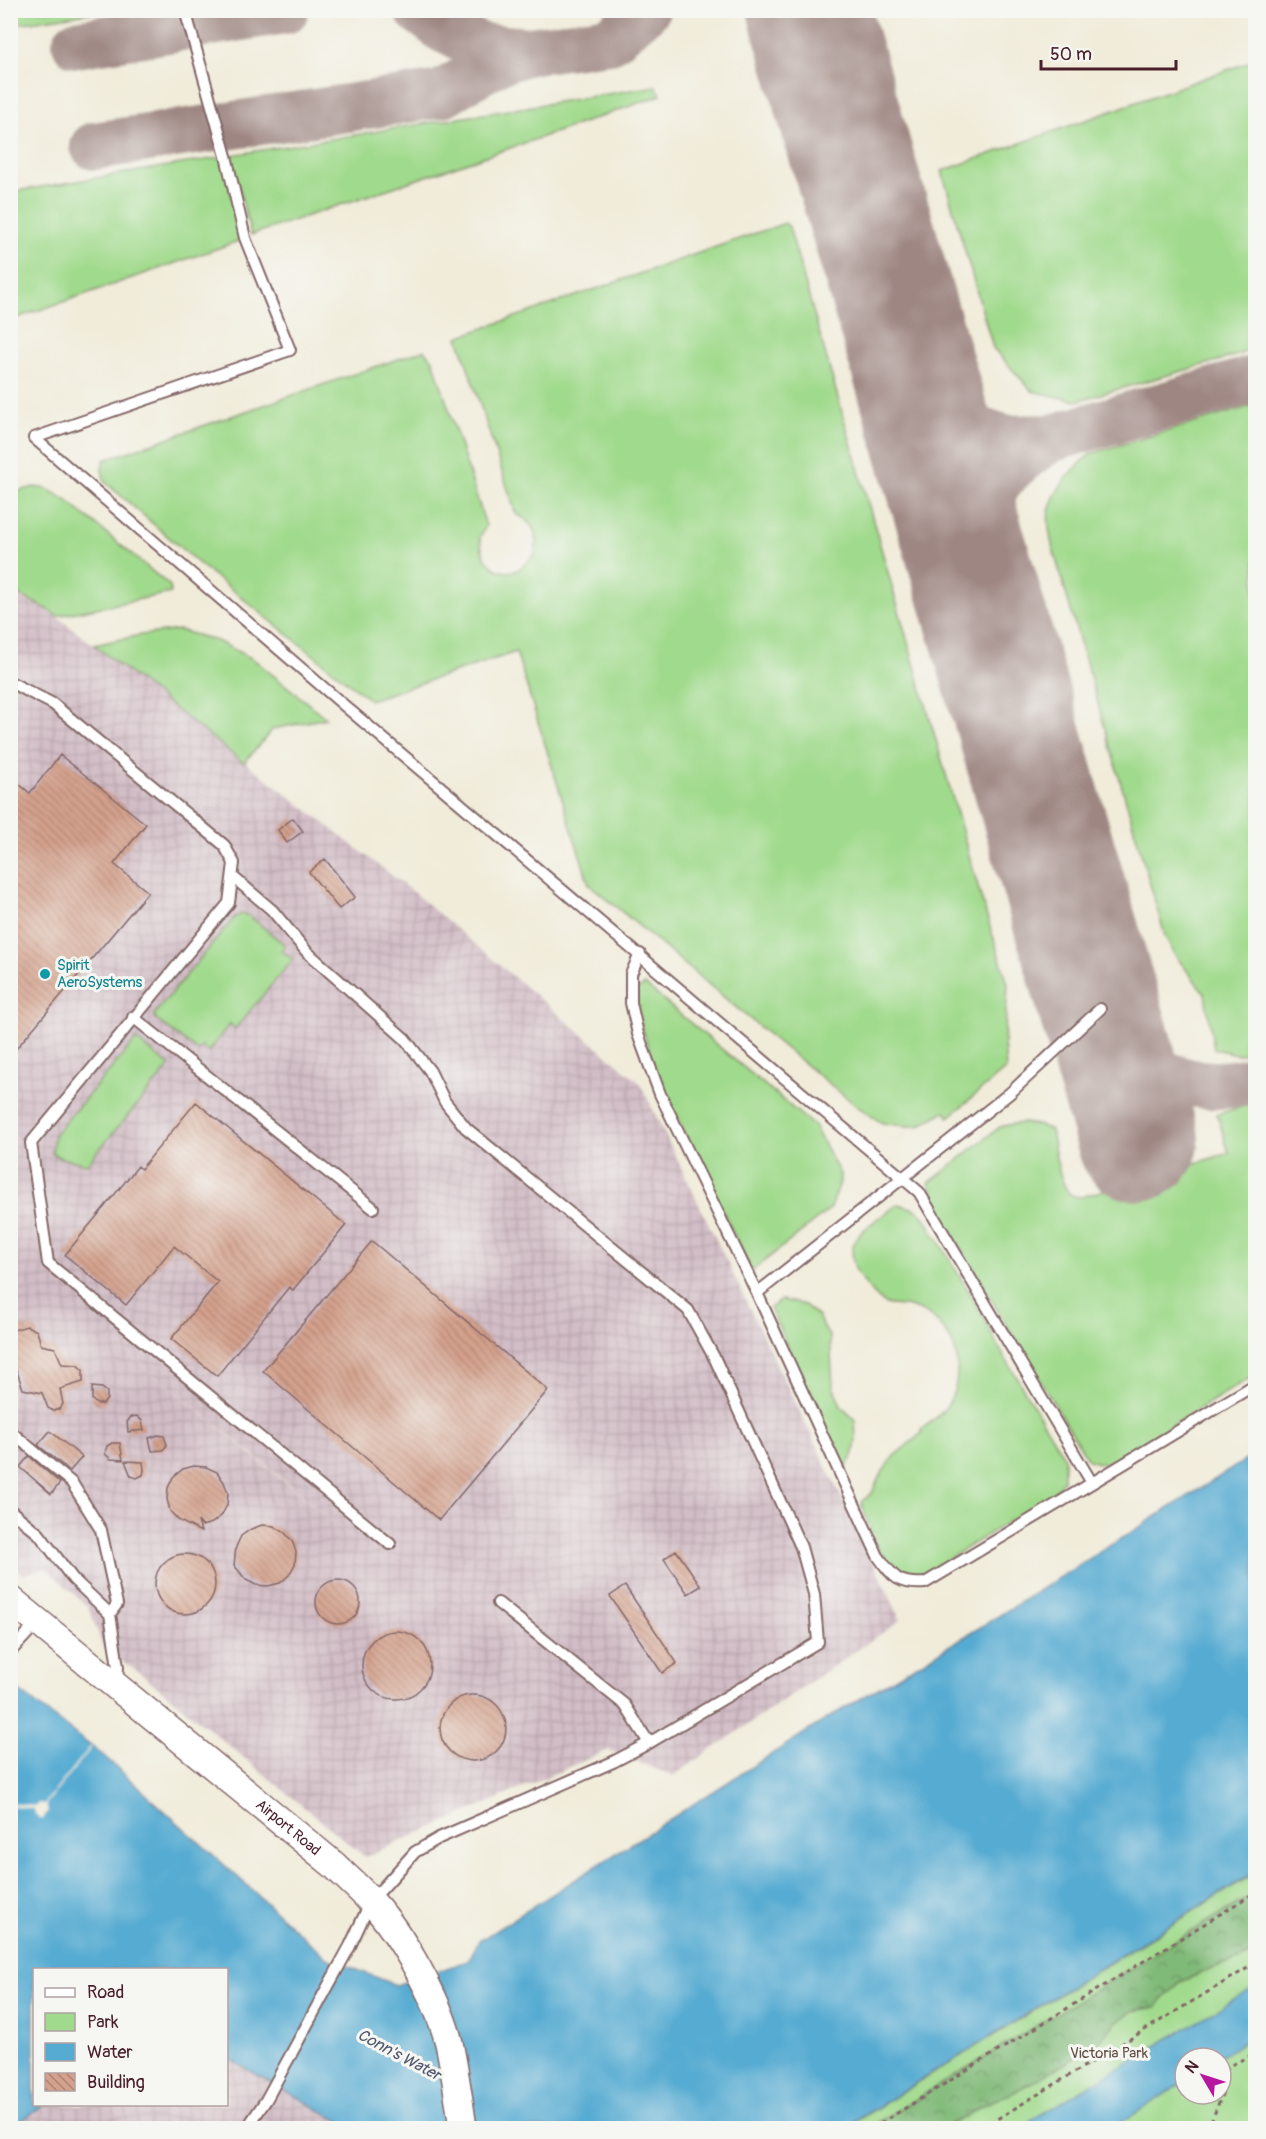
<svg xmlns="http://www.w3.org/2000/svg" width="1266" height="2139" font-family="Pangolin,sans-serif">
<defs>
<pattern id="industrial-grid" width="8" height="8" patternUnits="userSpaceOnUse" patternTransform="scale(1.5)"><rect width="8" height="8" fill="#d2bdc6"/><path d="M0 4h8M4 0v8" fill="none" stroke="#b6a2aa"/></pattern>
<pattern id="forest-crowns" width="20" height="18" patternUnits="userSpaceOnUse" patternTransform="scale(1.5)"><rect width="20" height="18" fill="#80ba78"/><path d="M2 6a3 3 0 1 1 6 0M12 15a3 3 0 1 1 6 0" fill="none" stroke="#6b9763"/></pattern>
<pattern id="building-back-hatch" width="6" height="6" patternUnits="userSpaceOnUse" patternTransform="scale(1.5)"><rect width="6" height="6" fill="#d4a18c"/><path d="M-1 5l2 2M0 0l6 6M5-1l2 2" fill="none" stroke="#ae8373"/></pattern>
</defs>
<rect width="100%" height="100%" fill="#f6f6f2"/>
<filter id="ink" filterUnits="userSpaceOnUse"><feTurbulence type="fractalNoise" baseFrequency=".0167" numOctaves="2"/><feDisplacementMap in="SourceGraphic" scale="12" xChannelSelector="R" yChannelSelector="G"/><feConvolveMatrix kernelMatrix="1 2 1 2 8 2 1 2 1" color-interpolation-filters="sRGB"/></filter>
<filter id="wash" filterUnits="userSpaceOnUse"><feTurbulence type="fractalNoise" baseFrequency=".008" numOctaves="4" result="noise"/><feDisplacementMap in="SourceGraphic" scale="24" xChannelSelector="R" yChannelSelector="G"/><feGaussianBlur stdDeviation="1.35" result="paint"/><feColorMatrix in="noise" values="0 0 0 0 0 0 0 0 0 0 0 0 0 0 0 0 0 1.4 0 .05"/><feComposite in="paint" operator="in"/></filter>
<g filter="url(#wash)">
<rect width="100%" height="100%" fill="#f1ecda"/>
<path fill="url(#industrial-grid)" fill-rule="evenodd" d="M11,593L51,612L408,888L640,1083L901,1620L673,1776L608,1750L365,1857L143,1675L104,1649L88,1607L46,1568L23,1575L11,1564ZM81,1314L274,1472L378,1559Z
M227,2059L266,2065L378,2128H12L44,2105L226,2104Z"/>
<path fill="#a0da8c" stroke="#757c5c" stroke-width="1.5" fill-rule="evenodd" d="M10,11L11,10L103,11L24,23L11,21Z
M1255,60V349L1228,358L1077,401L1032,391L993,348L942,171Z
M656,86L661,95C525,145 388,188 251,235L231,155Z
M223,157L239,231V241L11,320V192Z
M785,223L789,227L985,911L1008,984L1004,1043L1006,1069L949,1117L945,1111L919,1126H906L882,1123L858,1107L775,1040L589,884L516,652L370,700L197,562L105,482L102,470L104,460L424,350L433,360L486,526L480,537C481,557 494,578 517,570C524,567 530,559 535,554C538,536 535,522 516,514L458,337Z
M1255,405L1256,1053L1237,1054L1214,1049L1205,994L1175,955L1165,936L1052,545C1050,535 1047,523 1049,512C1054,488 1073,470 1090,454Z
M34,487L47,489L65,499L170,586L171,593L57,616L49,610L11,591V493Z
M179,630L217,641L253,659L326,718L273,729L244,763L94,645L141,635Z
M242,914L248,915L285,945L281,951L293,959L235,1029L230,1024L208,1052L202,1046L198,1051L155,1019V1013L235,917Z
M645,985L814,1126L840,1174V1182L831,1208L752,1271L658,1078L639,1018L636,990Z
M136,1040L170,1066L87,1164L61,1158L52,1153L54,1135Z
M1255,1103V1375L1106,1465L1088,1460L950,1231L929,1183L1000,1127C1019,1121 1033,1122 1051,1130C1054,1145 1059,1186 1071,1195C1074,1196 1078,1197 1081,1197L1229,1153L1217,1114Z
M898,1204L915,1209L923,1215L983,1315L995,1341L1064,1457V1480L1053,1494L918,1578C879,1573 872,1535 861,1502L872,1493L879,1477L894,1456L922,1433L921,1429C943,1415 955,1401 957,1375C961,1344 939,1314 909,1307C902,1305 893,1306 886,1304C878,1300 869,1288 863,1281C853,1270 847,1248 859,1235C869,1223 886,1214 898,1204Z
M781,1300L805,1305L818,1317L830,1338L833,1386L841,1406L855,1420L856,1439L854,1453L844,1471L770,1308Z
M1255,1873V2128H845ZM1185,2058H1221V2094H1185Z"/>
<path fill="url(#forest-crowns)" stroke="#656c52" stroke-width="1.5" d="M1255,1893V1951L1242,1959L1215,1967L1179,1983L1156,2007L1133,2011L1115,2023L1097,2046L1014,2092L985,2104L959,2120L940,2128H868Z"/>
<path fill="#56abd2" stroke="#50657e" stroke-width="1.5" d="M1255,1454V1872L844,2128H352L227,2058L226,1970H34V2104L44,2105L11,2128L10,1684L104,1756L327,1958L396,1985L468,1961L479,1941L833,1715L984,1625Z
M1255,1987V2034L1219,2058H1185V2081L1113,2128H1018Z"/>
<path fill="#f1ecda" d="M91,1746L92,1747L46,1804L48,1811L43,1819H40L35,1814L34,1809L11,1806V1803L35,1806L39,1803L44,1804Z"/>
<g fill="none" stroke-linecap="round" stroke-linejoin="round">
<path stroke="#9e8682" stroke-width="48" d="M806,10L815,25
M76,44L285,10
M529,51L610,40L646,10
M94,146L441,94L496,62L529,51L482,47L443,29L418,10
M910,352L926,384L946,406L974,429L1007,439L1052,438C1012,462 985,487 977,535C973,554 978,576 981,596
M1052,438L1256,379
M1100,1009C1106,1019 1112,1031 1120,1040C1153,1081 1207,1094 1256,1079"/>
<path stroke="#9e8682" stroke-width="122" d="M809,10L1138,1140"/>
</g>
<g id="blocks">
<path fill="url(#building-back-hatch)" d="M60,755L146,824L114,864L148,892L10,1056V777L30,793Z
M293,818L303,831L287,843L278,830Z
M325,859L355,897L339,909L309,872Z
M196,1102L346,1225L293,1290L289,1287L217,1376L171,1339L218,1282L174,1246L126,1305L65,1255L138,1166L141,1169Z
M372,1241L548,1390L439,1520L263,1371Z
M27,1326L37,1331L41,1345L55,1348L62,1364L77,1365L83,1370V1382L60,1389L63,1404L59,1409L53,1411L48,1408L42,1393L23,1389L16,1369L10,1371V1331Z
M92,1387L102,1388L107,1392V1399L103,1404H97L92,1400Z
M137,1416L142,1421L144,1430L128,1432L127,1422L131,1417Z
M50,1431L82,1457L70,1471L38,1445Z
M158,1435L164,1436L167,1445L163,1450L152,1451L149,1438Z
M112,1443H120L123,1460L111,1459L105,1454L107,1446Z
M29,1456L60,1483L51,1494L20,1467Z
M125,1461L143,1462L144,1469L143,1475L137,1478L131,1476Z
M194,1466L206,1467L217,1472L224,1482L228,1493L227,1505L221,1516L212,1523L202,1526L198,1521L201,1532L178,1520L170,1511L167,1499L168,1488L173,1477L183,1469Z
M262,1525L274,1526L284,1532L292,1541L296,1552L295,1564L289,1575L280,1583L268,1586L256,1585L246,1580L234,1565L236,1547L241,1536L251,1529Z
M676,1550L701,1586L688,1594L664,1559Z
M155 1584a30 30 0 1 1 60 0a30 30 0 1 1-60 0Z
M316 1602a22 22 0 1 1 44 0a22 22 0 1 1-44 0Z
M625,1586L677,1663L662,1673L610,1596Z
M362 1665a34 34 0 1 1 68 0a34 34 0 1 1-68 0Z
M440 1728a33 33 0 1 1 66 0a33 33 0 1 1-66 0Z"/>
</g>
</g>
<g filter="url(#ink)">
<use href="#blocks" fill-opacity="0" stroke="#846768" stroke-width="1.5"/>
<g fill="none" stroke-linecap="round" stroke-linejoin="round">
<g stroke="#846768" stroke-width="14">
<path id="service" d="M185,10L226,156L245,238L290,350L34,438L346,707L919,1192L1092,1483L925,1583C898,1585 893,1577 878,1556L757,1293L660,1094L638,1034L631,1003V974L640,954
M10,682L53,704L224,845L234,863L229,903L31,1143L48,1263L390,1544
M233,877L272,910L307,952L405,1039L430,1071L445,1102L466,1128L688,1310L715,1359L801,1547L814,1594L818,1642L649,1743L613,1762L439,1838L415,1852L371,1901L350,1946L266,2100L247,2128
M133,1017L373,1208
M757,1293L1010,1093L1100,1009
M10,1431L72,1483L101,1530L117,1604L110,1614
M1092,1483L1256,1384
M10,1510L39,1534L73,1579L110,1614L118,1667L117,1683
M498,1603L625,1705L649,1743
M10,1652L38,1622"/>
</g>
<g stroke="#846768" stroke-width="30">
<g id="tertiary">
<path id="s1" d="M10,1599L334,1865C346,1877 359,1888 370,1900C401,1933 438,1999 449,2043C455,2071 459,2100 463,2128"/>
</g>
</g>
<path stroke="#846768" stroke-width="3" stroke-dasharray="4.5 4.5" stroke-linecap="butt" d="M873,2128L1256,1892
M982,2128L1256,1963
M1184,2128L1201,2125L1212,2120L1223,2092L1224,2073L1231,2065L1256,2053"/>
<use href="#service" stroke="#fff" stroke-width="10"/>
<use href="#tertiary" stroke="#fff" stroke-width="27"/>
</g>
</g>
<circle fill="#0f9aa8" stroke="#f6f6f2" stroke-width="2" cx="45" cy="974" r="6"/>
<g text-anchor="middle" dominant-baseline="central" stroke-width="6" stroke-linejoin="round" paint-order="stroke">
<g font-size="15" fill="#0d838f" stroke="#f6f6f2" text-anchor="start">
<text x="57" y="965">Spirit<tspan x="57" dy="17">AeroSystems</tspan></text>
</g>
<g font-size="15" fill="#4a1f2b" stroke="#f6f6f2">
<text stroke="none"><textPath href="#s1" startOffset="360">Airport Road</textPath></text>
</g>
<g font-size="15" fill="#604e43" stroke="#f6f6f2">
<text x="1109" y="2053">Victoria Park</text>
</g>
<g font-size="16" font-style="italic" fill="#4f576e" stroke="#f6f6f2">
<text transform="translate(399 2055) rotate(28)">Conn's Water</text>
</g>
</g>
<rect width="1266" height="2139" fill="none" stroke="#f6f6f2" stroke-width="36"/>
<rect x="33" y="1968" width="195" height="138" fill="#f6f6f2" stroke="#b1a0a2" stroke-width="1.5"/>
<rect x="45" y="1988" width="30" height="9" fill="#ffffff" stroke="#b1a0a2" stroke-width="1.5"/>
<text x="87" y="1998" font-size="18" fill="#4a1f2b">Road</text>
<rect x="45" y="2013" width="30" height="18" fill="#a0da8c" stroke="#b1a0a2" stroke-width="1.5"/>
<text x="87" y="2028" font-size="18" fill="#4a1f2b">Park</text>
<rect x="45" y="2043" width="30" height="18" fill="#56abd2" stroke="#b1a0a2" stroke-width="1.5"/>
<text x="87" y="2058" font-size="18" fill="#4a1f2b">Water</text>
<rect x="45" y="2073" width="30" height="18" fill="url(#building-back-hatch)" stroke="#b1a0a2" stroke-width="1.5"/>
<text x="87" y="2088" font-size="18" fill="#4a1f2b">Building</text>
<g transform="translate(1203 2076) rotate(309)"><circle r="28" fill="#f6f6f2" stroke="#b1a0a2" stroke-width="1.5"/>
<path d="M0-4.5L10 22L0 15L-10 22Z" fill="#b5179e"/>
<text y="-9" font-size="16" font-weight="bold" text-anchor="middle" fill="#4a1f2b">N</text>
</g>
<path d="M1041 60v9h135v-9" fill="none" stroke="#4a1f2b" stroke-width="3"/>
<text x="1050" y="60" font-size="18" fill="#4a1f2b" stroke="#f6f6f2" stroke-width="4.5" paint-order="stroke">50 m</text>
</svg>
